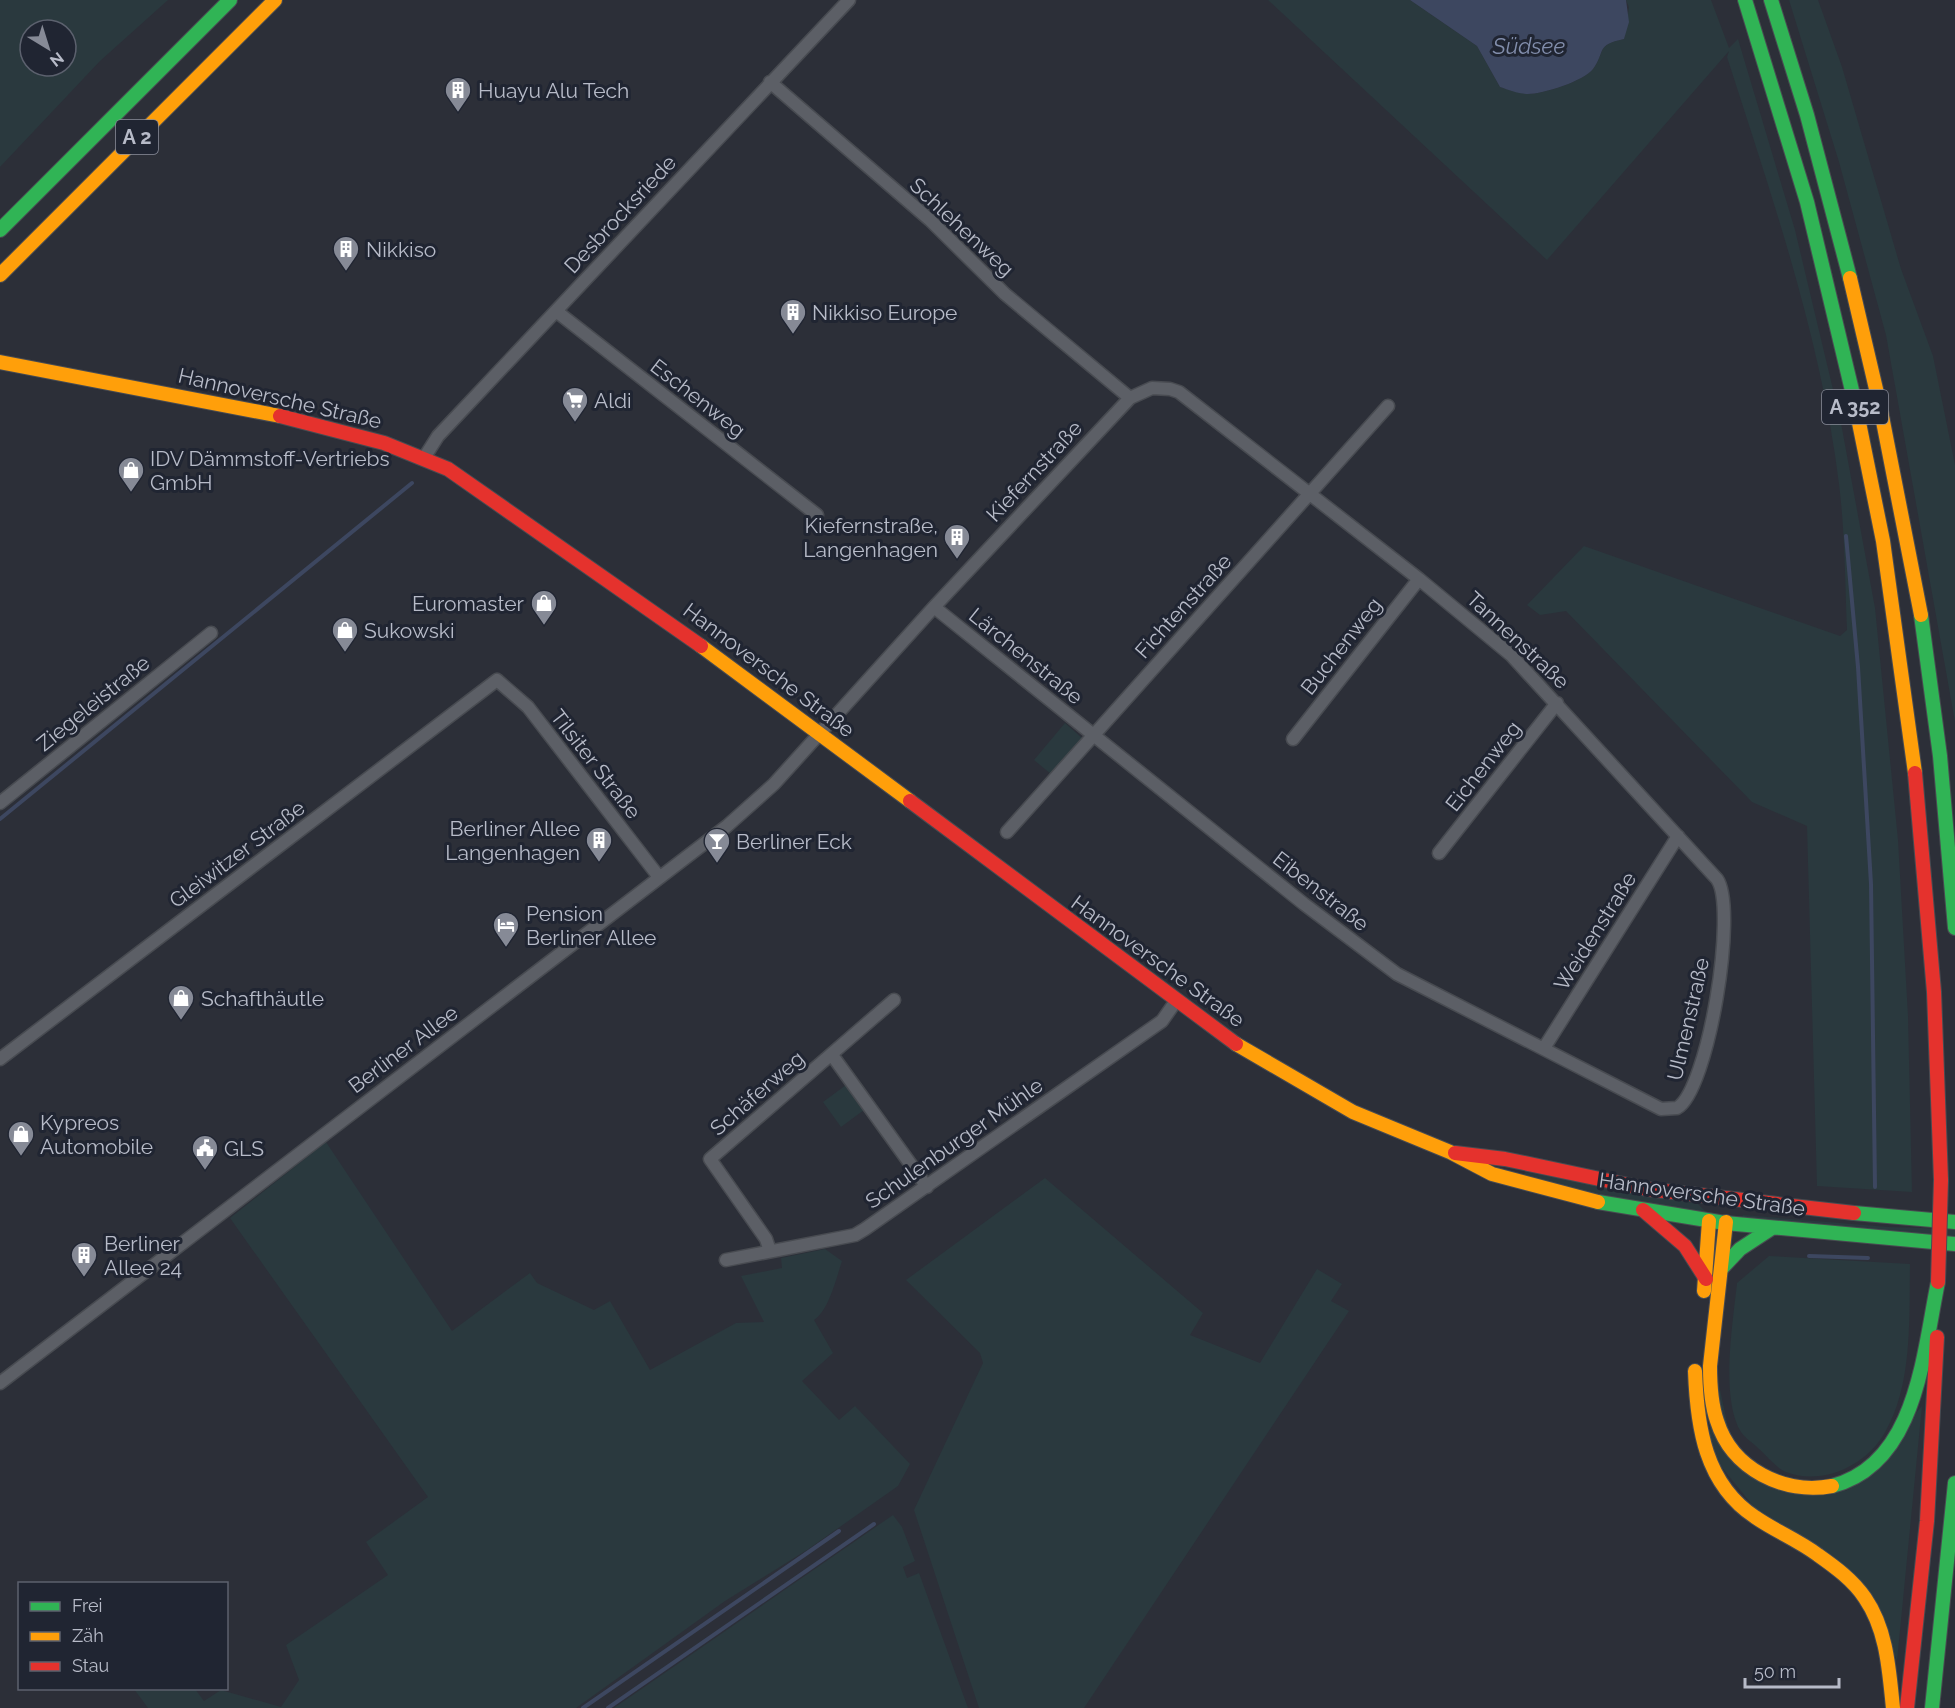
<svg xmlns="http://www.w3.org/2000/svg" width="1955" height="1708" font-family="Raleway,sans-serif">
<rect width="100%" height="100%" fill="#2c2f38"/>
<path fill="#2a393e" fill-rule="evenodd" d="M0,0H168L100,61L0,167ZM30,30H66V66H30Z
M1268,0H1410L1477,46L1500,87C1509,90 1518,93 1528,94C1543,94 1584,81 1593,69C1606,51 1595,45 1624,39L1629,7L1626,0H1711L1729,48L1738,39L1795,230L1841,423L1875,608L1898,840L1908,1016L1912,1192L1817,1186L1807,826L1752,802L1566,611L1540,615L1527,605L1584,546L1840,636L1847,630C1845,582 1845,532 1839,484C1821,338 1772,197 1727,57L1729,51L1547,260Z
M1789,0H1818L1842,67L1901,269L1933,356L1955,465V722L1886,335L1839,162Z
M1065,723L1082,738L1051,774L1034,760Z
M846,1085L864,1110L841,1127L823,1102Z
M326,1142L452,1331L530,1273L537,1283L594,1310L610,1301L650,1370L736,1323L764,1322L741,1276L782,1268L781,1258L825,1249L842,1261C836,1279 829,1310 814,1320L833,1353L802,1381L839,1420L855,1406L910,1464L898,1486L807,1550L725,1601L576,1708H148L134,1689H195L204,1701L221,1690L281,1707L299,1680L286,1645L388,1575L366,1542L428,1497L230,1218Z
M1526,1172L1698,1204L1707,1213C1650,1205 1577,1195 1523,1175Z
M1045,1178L1203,1313L1190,1335L1260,1363L1317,1269L1342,1284L1331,1301L1349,1311L1084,1708H979L914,1510L983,1363L980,1353L906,1280Z
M1743,1215L1889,1227L1955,1229V1236L1842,1229L1742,1217Z
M1769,1256L1910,1264C1909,1318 1913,1386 1884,1434C1865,1466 1822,1486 1786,1472C1776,1468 1766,1455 1758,1448C1753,1443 1745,1438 1741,1432C1720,1398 1733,1322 1737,1283Z
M1708,1334L1736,1464L1846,1491L1922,1406L1897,1661L1878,1610L1758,1512L1710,1453Z
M893,1515L902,1527L915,1561L903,1567L907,1578L919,1573L968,1708H614Z"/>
<path fill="#3d4760" d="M1410,0H1626L1629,22L1624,39C1595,45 1606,51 1593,69C1584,81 1543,94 1528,94C1518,94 1509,90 1500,87L1477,46Z"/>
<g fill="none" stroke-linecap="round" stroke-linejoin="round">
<path stroke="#3d4760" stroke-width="4" d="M1846,536L1858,667L1871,884L1875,1187
M0,819L412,483
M1809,1256L1868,1258
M583,1708L839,1531
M608,1708L874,1524"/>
<g stroke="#484b51" stroke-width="15">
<path id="street" d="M770,82L930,220L1005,294L1130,398
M556,311L817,515
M424,458L438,436L849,0
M1293,739L1419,579
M0,803L211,633
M1007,832L1388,406
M1439,853L1557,703
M1544,1048L1678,836
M832,1055L927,1187
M0,1059L497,680L528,707L659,877
M770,1251L766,1239L710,1159L894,1000
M726,1260L855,1235L865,1229L1162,1021L1176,1001
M0,1383L727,826L774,784L934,607L1130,398L1152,388L1170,389L1179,392L1419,579L1511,655L1717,879C1738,909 1708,1091 1677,1108L1661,1109L1397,974L1304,904L934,607"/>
</g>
<g stroke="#484b51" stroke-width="16">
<path id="fast" d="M1745,0L1807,202L1855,403
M1771,0L1807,115L1850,278
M0,230L230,0
M1921,615L1940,756L1955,928
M1598,1202L1725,1223L1955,1244
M1854,1213L1955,1222
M1722,1268L1740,1249L1772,1228
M1832,1486C1917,1464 1923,1354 1938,1282
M1932,1708L1955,1483"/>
</g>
<g stroke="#484b51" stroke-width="16">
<path id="slow" d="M0,275L275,0
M1850,278L1880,406L1921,615
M0,362L280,416
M1855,403L1883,541L1915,773
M701,646L910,801
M1236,1044L1353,1112L1450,1152L1492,1174L1598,1202
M1726,1222L1710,1366C1710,1385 1711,1404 1717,1421C1732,1469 1784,1495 1832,1486
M1704,1291L1709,1221
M1695,1371C1697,1427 1705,1484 1755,1517C1775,1531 1798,1540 1818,1555C1835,1567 1853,1580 1865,1598C1887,1630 1889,1670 1893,1708"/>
</g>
<g stroke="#484b51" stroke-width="16">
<path id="jam" d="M280,416L384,443L448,469L701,646
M1915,773L1934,992L1941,1180
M910,801L1236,1044
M1455,1153L1505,1159L1647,1189L1854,1213
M1643,1210L1685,1246L1706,1279
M1907,1708L1927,1521L1937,1337"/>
</g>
<use href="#street" stroke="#5c5f66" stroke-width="12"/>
<use href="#fast" stroke="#30b455" stroke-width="14"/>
<use href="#slow" stroke="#ff9f0a" stroke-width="14"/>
<use href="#jam" stroke="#e5322d" stroke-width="14"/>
<g stroke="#494b53" stroke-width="16" stroke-linecap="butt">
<path id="jam-bridge" d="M1938,1282L1941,1180"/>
</g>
<use href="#jam-bridge" stroke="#e5322d" stroke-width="14"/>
</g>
<defs>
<g id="building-pin" transform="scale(1.35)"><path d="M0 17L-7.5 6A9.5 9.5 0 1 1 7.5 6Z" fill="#868a96" stroke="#202532"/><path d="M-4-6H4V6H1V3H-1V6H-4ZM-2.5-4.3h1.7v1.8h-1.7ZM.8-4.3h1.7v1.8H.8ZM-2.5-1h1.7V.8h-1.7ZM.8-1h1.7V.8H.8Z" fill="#fff"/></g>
<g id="supermarket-pin" transform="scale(1.35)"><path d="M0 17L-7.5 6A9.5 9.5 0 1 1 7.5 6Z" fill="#868a96" stroke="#202532"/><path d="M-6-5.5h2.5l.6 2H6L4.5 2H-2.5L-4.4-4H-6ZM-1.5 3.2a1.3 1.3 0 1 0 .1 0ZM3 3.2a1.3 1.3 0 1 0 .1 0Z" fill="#fff"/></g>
<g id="shop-pin" transform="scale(1.35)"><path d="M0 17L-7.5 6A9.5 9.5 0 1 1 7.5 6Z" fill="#868a96" stroke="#202532"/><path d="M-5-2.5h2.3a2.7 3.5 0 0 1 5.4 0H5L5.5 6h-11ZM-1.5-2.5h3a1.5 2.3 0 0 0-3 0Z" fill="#fff"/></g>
<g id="bar-pin" transform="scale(1.35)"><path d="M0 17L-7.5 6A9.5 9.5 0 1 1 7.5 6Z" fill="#868a96" stroke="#202532"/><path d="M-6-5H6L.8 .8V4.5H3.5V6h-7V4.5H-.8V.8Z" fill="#fff"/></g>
<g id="hotel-pin" transform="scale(1.35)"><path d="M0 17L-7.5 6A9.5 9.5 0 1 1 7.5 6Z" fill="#868a96" stroke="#202532"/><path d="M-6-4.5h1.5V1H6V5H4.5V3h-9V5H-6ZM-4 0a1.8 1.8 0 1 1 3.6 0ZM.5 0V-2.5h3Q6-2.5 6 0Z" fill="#fff"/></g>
<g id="civic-pin" transform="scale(1.35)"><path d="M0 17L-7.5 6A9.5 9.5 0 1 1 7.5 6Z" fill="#868a96" stroke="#202532"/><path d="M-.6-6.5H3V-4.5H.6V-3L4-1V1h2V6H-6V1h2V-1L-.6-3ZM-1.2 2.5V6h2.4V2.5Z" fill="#fff"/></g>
</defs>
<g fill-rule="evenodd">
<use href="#building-pin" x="458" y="90"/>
<use href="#building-pin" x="346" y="249"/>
<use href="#building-pin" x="793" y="312"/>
<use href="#supermarket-pin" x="575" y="400"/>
<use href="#shop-pin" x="131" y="470"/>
<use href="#building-pin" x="957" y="537"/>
<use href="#shop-pin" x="544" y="603"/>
<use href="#shop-pin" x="345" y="630"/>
<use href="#building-pin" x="599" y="840"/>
<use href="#bar-pin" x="717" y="841"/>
<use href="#hotel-pin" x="506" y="925"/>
<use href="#shop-pin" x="181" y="998"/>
<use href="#shop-pin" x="21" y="1134"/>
<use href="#civic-pin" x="205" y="1148"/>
<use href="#building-pin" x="84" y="1255"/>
</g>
<g text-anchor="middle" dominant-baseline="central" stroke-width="6" stroke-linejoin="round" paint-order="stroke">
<g fill="#202532" stroke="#8a8e9b" stroke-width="1.5">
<rect x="116" y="120" width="42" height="34" rx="4.5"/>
<rect x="1822" y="390" width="66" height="34" rx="4.5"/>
</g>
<g font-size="20" font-weight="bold" fill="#b7bbc8">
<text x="137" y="137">A 2</text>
<text x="1855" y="407">A 352</text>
</g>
<g font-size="21" fill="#b7bbc8" stroke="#202532" text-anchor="start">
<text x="478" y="90">Huayu Alu Tech</text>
<text x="366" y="249">Nikkiso</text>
<text x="812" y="312">Nikkiso Europe</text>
<text x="594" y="400">Aldi</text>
<text x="150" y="458">IDV Dämmstoff-Vertriebs<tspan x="150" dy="24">GmbH</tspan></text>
<text x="938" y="525" text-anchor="end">Kiefernstraße,<tspan x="938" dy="24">Langenhagen</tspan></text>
<text x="524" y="603" text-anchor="end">Euromaster</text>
<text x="364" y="630">Sukowski</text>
<text x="580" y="828" text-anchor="end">Berliner Allee<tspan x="580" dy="24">Langenhagen</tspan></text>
<text x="736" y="841">Berliner Eck</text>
<text x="526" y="913">Pension<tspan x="526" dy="24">Berliner Allee</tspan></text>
<text x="201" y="998">Schafthäutle</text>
<text x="40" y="1122">Kypreos<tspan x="40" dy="24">Automobile</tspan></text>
<text x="224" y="1148">GLS</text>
<text x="104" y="1243">Berliner<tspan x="104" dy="24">Allee 24</tspan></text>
</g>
<g font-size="21" fill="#b7bbc8" stroke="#202532">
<text transform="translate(620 214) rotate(-47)">Desbrocksriede</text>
<text transform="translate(962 227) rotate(43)">Schlehenweg</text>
<text transform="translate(280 398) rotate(13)">Hannoversche Straße</text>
<text transform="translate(698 398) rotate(38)">Eschenweg</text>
<text transform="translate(1034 471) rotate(-47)">Kiefernstraße</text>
<text transform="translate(1183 606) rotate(-48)">Fichtenstraße</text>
<text transform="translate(1518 640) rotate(43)">Tannenstraße</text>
<text transform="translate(1341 646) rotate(-52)">Buchenweg</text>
<text transform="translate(1026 656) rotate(39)">Lärchenstraße</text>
<text transform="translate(769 670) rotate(37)">Hannoversche Straße</text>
<text transform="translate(93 703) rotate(-39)">Ziegeleistraße</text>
<text transform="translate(596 764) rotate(52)">Tilsiter Straße</text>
<text transform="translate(1483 766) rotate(-52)">Eichenweg</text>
<text transform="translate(237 854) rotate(-37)">Gleiwitzer Straße</text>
<text transform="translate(1321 891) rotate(38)">Eibenstraße</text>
<text transform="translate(1595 931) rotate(-58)">Weidenstraße</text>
<text transform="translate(1158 961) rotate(36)">Hannoversche Straße</text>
<text transform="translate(1688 1019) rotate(-77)">Ulmenstraße</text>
<text transform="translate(403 1049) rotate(-37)">Berliner Allee</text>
<text transform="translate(757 1093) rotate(-41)">Schäferweg</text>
<text transform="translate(954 1143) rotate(-35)">Schulenburger Mühle</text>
<text transform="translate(1702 1194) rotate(8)">Hannoversche Straße</text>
</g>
<g font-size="22" font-style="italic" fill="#828eac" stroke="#202532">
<text x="1529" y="46">Südsee</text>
</g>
</g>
<rect x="18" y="1582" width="210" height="108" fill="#202532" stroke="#5c616e" stroke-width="1.5"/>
<rect x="30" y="1602" width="30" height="9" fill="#30b455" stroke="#5c616e" stroke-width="1.5"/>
<text x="72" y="1612" font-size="18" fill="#b7bbc8">Frei</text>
<rect x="30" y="1632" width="30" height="9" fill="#ff9f0a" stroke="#5c616e" stroke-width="1.5"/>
<text x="72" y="1642" font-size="18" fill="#b7bbc8">Zäh</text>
<rect x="30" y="1662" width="30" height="9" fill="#e5322d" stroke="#5c616e" stroke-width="1.5"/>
<text x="72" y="1672" font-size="18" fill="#b7bbc8">Stau</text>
<g transform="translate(48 48) rotate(142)"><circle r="28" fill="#202532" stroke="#5c616e" stroke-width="1.5"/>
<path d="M0-4.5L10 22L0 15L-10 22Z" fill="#868a96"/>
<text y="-9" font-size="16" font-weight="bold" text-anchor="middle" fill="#b7bbc8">N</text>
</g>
<path d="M1745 1678v9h94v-9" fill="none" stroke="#b7bbc8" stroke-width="3"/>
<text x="1754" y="1678" font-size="18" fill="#b7bbc8" stroke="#202532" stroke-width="4.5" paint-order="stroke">50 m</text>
</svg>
